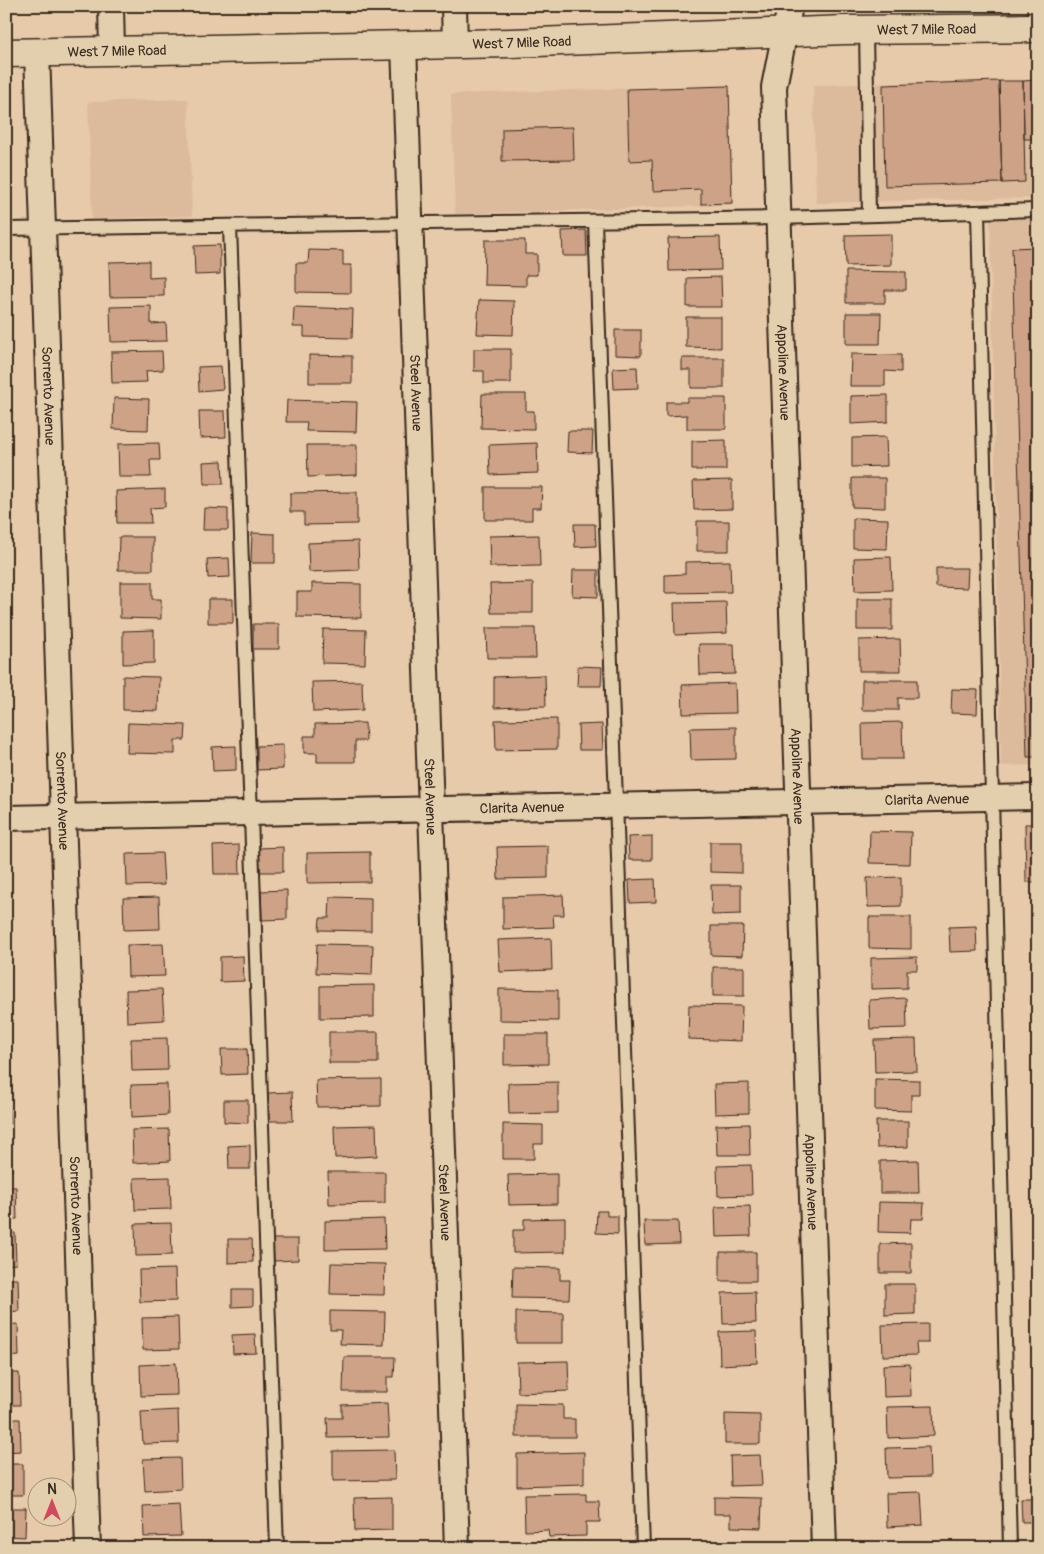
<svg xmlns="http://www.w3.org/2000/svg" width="1044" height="1554" font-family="Pangolin,sans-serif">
<rect width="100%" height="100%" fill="#e7caaa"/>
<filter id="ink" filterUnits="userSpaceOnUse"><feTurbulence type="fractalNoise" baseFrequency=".02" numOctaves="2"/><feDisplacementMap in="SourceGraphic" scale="10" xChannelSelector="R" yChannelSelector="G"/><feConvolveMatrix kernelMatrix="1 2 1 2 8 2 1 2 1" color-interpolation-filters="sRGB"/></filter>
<g filter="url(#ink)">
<path fill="#dcbb9d" d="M1038,80V198L816,203L813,85Z
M729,85L733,205L455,214L451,94Z
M188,99L192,216L92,219L88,102Z
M1038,216V765L1001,766L990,217Z"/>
<path fill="#cda287" stroke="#3b2a1e" d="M1038,80V139H1024L1023,81Z
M999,81L1002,183L885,186L883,85Z
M999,81H1023L1025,182L1002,183Z
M729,86L732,203L701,204V189L653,191L652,160L629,161L627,89Z
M573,127L574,160L502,161V129Z
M586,230L587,256H563L562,231Z
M891,234V265L846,266L845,235Z
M720,237L721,270L669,271L668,238Z
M485,240H525V254H537V275H526V286L484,285Z
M220,245V274L195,275L194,246Z
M1038,247V757H1027L1012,248Z
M309,250L343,251V265H351V293L296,292V263H308Z
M149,261V278L164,277V296L110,297L109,262Z
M846,271L906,272V290H885V303H846Z
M721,277L722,307H687V278Z
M479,300L514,301L513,335L477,334Z
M151,306V324L166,323L167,341L111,342L110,307Z
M294,307L353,309L352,338L304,337V327H293Z
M846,313H881L880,344H846Z
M686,317H721V348L686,347Z
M615,330H641V356L615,355Z
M474,349H511V383H484V371H474Z
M162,351L163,370L146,371L147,382L112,383L111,352Z
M851,354L901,355V372L885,371V386H850Z
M309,355L352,356V383H309Z
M682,358H724V388H691V370H682Z
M221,366L223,389L199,391L198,367Z
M637,367L638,388L614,389L613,368Z
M482,394H526V411H534V429L481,428Z
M888,395V422L851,424V396Z
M114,398L149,399L148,430L113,429Z
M687,398H726V429H687V415L666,416V402H687Z
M287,400L357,402L356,432L306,431L307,422H286Z
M199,411H225L226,437L200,438Z
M568,431H593L592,453L567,452Z
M886,437L887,466L852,467V438Z
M726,440V470H692V441Z
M159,443L160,460H150L151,477H119L118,444Z
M537,443L538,473L490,475L489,445Z
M307,445H357V475L308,477Z
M222,461L223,484H204L203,462Z
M852,478H885V508L852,507Z
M732,480V509L694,510L693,481Z
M485,487H542L541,508H532V520H485Z
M165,489V507L150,508L151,523H117L116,491Z
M357,492V524L304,525V512H290V493Z
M204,508L228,509V530H203Z
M853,518L888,519L887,549L853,548Z
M697,521H729V551H697Z
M574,524H595L596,546L575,547Z
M252,533L275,534V563H251Z
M539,535L540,566L490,567L489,536Z
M119,537H153V570H118Z
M358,541L359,570L309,572L308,543Z
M891,557L892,590L855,591L854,558Z
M229,558L230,577L208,578L207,559Z
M730,561L731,592L665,593V575L685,574V562Z
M936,568H968L967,588L936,587Z
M573,570H598V597L572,596Z
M120,582H152V599H161V619L120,618Z
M312,583L361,584V618L297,617V592H312Z
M533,583V613H491L490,584Z
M208,599H233V623H208Z
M857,599H892V630H857Z
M726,602L727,633L675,635L674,603Z
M253,624H279V649H253Z
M486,628H535L536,658H487Z
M323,629L366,630L365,664L322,663Z
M154,630V663L123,664V631Z
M900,639L901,671H859V640Z
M699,644H734L735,674L700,675Z
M578,666L602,667L601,686H577Z
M545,675L546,706L494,708V677Z
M123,676L159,677L158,711L123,710Z
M862,680H917V698H898V710H862Z
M362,681L363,710L313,712L312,682Z
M735,683L736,713L683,714L682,685Z
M952,689L978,690L977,714L951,713Z
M557,719V749L496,750L495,720Z
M902,722L903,759H863L862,723Z
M128,723L186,725L185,740H175V754L127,753Z
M365,723L366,741H355V762H317V753H304V736H315V724Z
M602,724L603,750H579L578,725Z
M736,727V759L691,760L690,728Z
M283,745V769L257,770V746Z
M236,746V770L213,771L212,747Z
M1025,824H1038V882H1026Z
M870,831L911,832L910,864L869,863Z
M652,836V860H629L628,837Z
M710,842H742V873L710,872Z
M239,845L240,874H214L213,846Z
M548,846V878L498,879L497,847Z
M283,847V872H260L259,848Z
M370,852V882L307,883V853Z
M162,853L164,885L127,886L126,854Z
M901,877V906L868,907L867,878Z
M655,879L656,902L630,903L629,880Z
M711,885H741V914L712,915Z
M287,890V919L262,920L261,891Z
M563,895L564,915H553L554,927L503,929V897Z
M159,897L160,929L124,930L123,898Z
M330,897L371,898V931L319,930L320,918H329Z
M869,917H911V949L869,948Z
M711,926H743L742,956L711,955Z
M976,926L977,951L950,952L949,927Z
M551,938L552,970L500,972L498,940Z
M163,944L165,976L128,977L127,945Z
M317,944L373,945L372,975L316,973Z
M243,956L244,981L220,982V957Z
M917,957V970H907V988L871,989V958Z
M713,967H744V996H713Z
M374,985V1017L320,1018V986Z
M162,989L164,1020L127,1022L126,990Z
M499,989L558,990V1021L499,1020Z
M906,998L907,1028L870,1029L869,1000Z
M8,1000L9,1032H6V1001Z
M689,1005L742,1006L741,1041L688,1039Z
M329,1032H378V1063H329Z
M504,1034H548V1064L504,1065Z
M167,1038L168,1070L132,1071L131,1039Z
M916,1039L917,1071L875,1072L874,1040Z
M221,1049H247L248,1074L222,1075Z
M381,1079V1106L317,1107L316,1080Z
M875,1079L919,1080V1095H911V1111L875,1110Z
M558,1082V1113L509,1114L508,1083Z
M749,1083V1113L715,1114L714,1084Z
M167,1084L168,1115L132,1117L131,1085Z
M6,1092H8L10,1124H6Z
M292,1092L293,1121H269L268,1093Z
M224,1100H248V1123L224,1122Z
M876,1121H908V1147L877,1148Z
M503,1124L543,1125V1144H534V1159H503Z
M749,1124L750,1155H717L716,1125Z
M376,1125L377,1156L335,1158L334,1126Z
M169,1129L170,1161L133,1163L132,1130Z
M6,1139H10L12,1171H6Z
M250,1145V1169H229L228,1146Z
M918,1160L919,1193H880V1161Z
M751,1165L752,1195L718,1196L717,1166Z
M328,1172H385V1203L329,1204Z
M557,1174V1204L509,1205L508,1175Z
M170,1177L171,1209L135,1210L134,1178Z
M6,1187H16L17,1219H6Z
M879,1202L924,1203L923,1219H911L910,1233L878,1232Z
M750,1206L751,1236L716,1237L715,1207Z
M597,1211H607V1216H618V1234L596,1233Z
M565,1218V1252L513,1253V1230H524V1219Z
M384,1219L385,1249L325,1250V1221Z
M644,1221H678L679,1244L645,1245Z
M171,1223L172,1255L136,1256L135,1224Z
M6,1233H15L16,1264L6,1265Z
M228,1239H252L253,1262L228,1263Z
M273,1239H298V1260L274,1261Z
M911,1243V1273H880V1244Z
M720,1252H756V1281H720Z
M331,1263L385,1264L384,1295L330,1294Z
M513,1267L560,1268V1280H570L569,1299L512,1298Z
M175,1269L176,1301L140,1302L139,1270Z
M6,1279H18L19,1311L6,1312Z
M885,1284H915V1314L885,1315Z
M232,1290H253V1306L232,1307Z
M755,1292L756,1323L723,1324L722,1293Z
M330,1311L385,1312L384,1345L340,1344L341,1330H330Z
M516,1312L563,1313V1343H516Z
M178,1317L179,1349L143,1350L142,1318Z
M18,1324L19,1356L6,1357V1325Z
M928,1324V1343H916L917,1355L883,1356L882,1325Z
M756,1331L757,1363L720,1365L719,1332Z
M255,1334L256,1353L233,1354L232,1335Z
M344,1357H395L394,1377H387V1392H343Z
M568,1361L569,1391L518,1393L517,1362Z
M176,1363L177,1395L141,1396L140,1365Z
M910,1364L911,1396L884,1397L883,1365Z
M6,1373H19L20,1405H6Z
M387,1403L389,1437L328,1438L327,1418H342V1405Z
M516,1404L563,1405V1419H575V1437H516Z
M933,1406L934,1436L888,1438L887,1407Z
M178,1410L179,1443L143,1444L141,1412Z
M725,1414L760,1415V1444H725Z
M6,1419H20L21,1451L6,1452Z
M929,1447L930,1477L887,1478L886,1448Z
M394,1450L395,1480L333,1481V1451Z
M584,1452V1484L517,1486V1454Z
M760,1455L762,1485L731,1486L730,1456Z
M180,1458L181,1489L145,1491L143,1459Z
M6,1464H23V1495H6Z
M921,1492L923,1525L887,1527L886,1493Z
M586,1494V1501H599L600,1522H586V1536L549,1537L548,1530L525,1531L524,1495Z
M392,1497V1530L355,1531L354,1498Z
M714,1497L762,1498L761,1528L731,1527V1514H714Z
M1021,1499H1038V1522H1022Z
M179,1504L181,1536L144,1537L143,1506Z
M6,1508H26L25,1537L6,1536Z"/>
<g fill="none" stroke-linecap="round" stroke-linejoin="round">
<g stroke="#3b2a1e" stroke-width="16">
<path id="lane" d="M1034,6L1035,28
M866,30L869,215
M978,212L1010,1548
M595,221L643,1548
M230,226L277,1548
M6,229L779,218L1038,210"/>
</g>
<g stroke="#3b2a1e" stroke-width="28">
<g id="street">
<path d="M111,6L112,51"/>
<path d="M454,6L455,44"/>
<path id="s1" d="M790,6L774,87L824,1548"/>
<path id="s2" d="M404,45L457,1548"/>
<path id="s3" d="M37,52L88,1548"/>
<path id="s4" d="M6,818L1038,797"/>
</g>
</g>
<g stroke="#3b2a1e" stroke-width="31">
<g id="secondary">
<path id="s5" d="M6,53L511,43L845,30L1038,28"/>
</g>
</g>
<use href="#lane" stroke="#e3cfae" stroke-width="12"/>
<use href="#street" stroke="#e3cfae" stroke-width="24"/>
<use href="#secondary" stroke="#e3cfae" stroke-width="28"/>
</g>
</g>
<g text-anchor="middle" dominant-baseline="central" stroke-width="5" stroke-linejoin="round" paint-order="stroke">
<g font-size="14" fill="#3b2a1e" stroke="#e3cfae">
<text stroke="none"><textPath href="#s5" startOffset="921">West 7 Mile Road</textPath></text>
<text stroke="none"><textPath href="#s5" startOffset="516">West 7 Mile Road</textPath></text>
<text stroke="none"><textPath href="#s5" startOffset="111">West 7 Mile Road</textPath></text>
<text stroke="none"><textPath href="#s1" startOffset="368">Appoline Avenue</textPath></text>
<text stroke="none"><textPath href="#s2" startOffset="348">Steel Avenue</textPath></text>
<text stroke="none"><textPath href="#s3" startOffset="344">Sorrento Avenue</textPath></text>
<text stroke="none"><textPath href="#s1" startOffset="772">Appoline Avenue</textPath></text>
<text stroke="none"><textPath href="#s2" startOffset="752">Steel Avenue</textPath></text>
<text stroke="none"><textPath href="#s4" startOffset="921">Clarita Avenue</textPath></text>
<text stroke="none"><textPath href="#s3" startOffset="749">Sorrento Avenue</textPath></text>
<text stroke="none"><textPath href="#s4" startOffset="516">Clarita Avenue</textPath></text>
<text stroke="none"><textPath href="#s1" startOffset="1178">Appoline Avenue</textPath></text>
<text stroke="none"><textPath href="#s2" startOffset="1158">Steel Avenue</textPath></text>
<text stroke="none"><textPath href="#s3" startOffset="1154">Sorrento Avenue</textPath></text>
</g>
</g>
<rect width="1044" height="1554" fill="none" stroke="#e3cfae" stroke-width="25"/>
<rect x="12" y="12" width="1019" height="1529" fill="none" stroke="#3b2a1e" stroke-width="2" filter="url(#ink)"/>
<g transform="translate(52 1502)"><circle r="24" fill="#e3cfae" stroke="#a08d74"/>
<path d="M0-4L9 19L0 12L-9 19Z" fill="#d1495b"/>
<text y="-8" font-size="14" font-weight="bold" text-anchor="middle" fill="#3b2a1e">N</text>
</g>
</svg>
